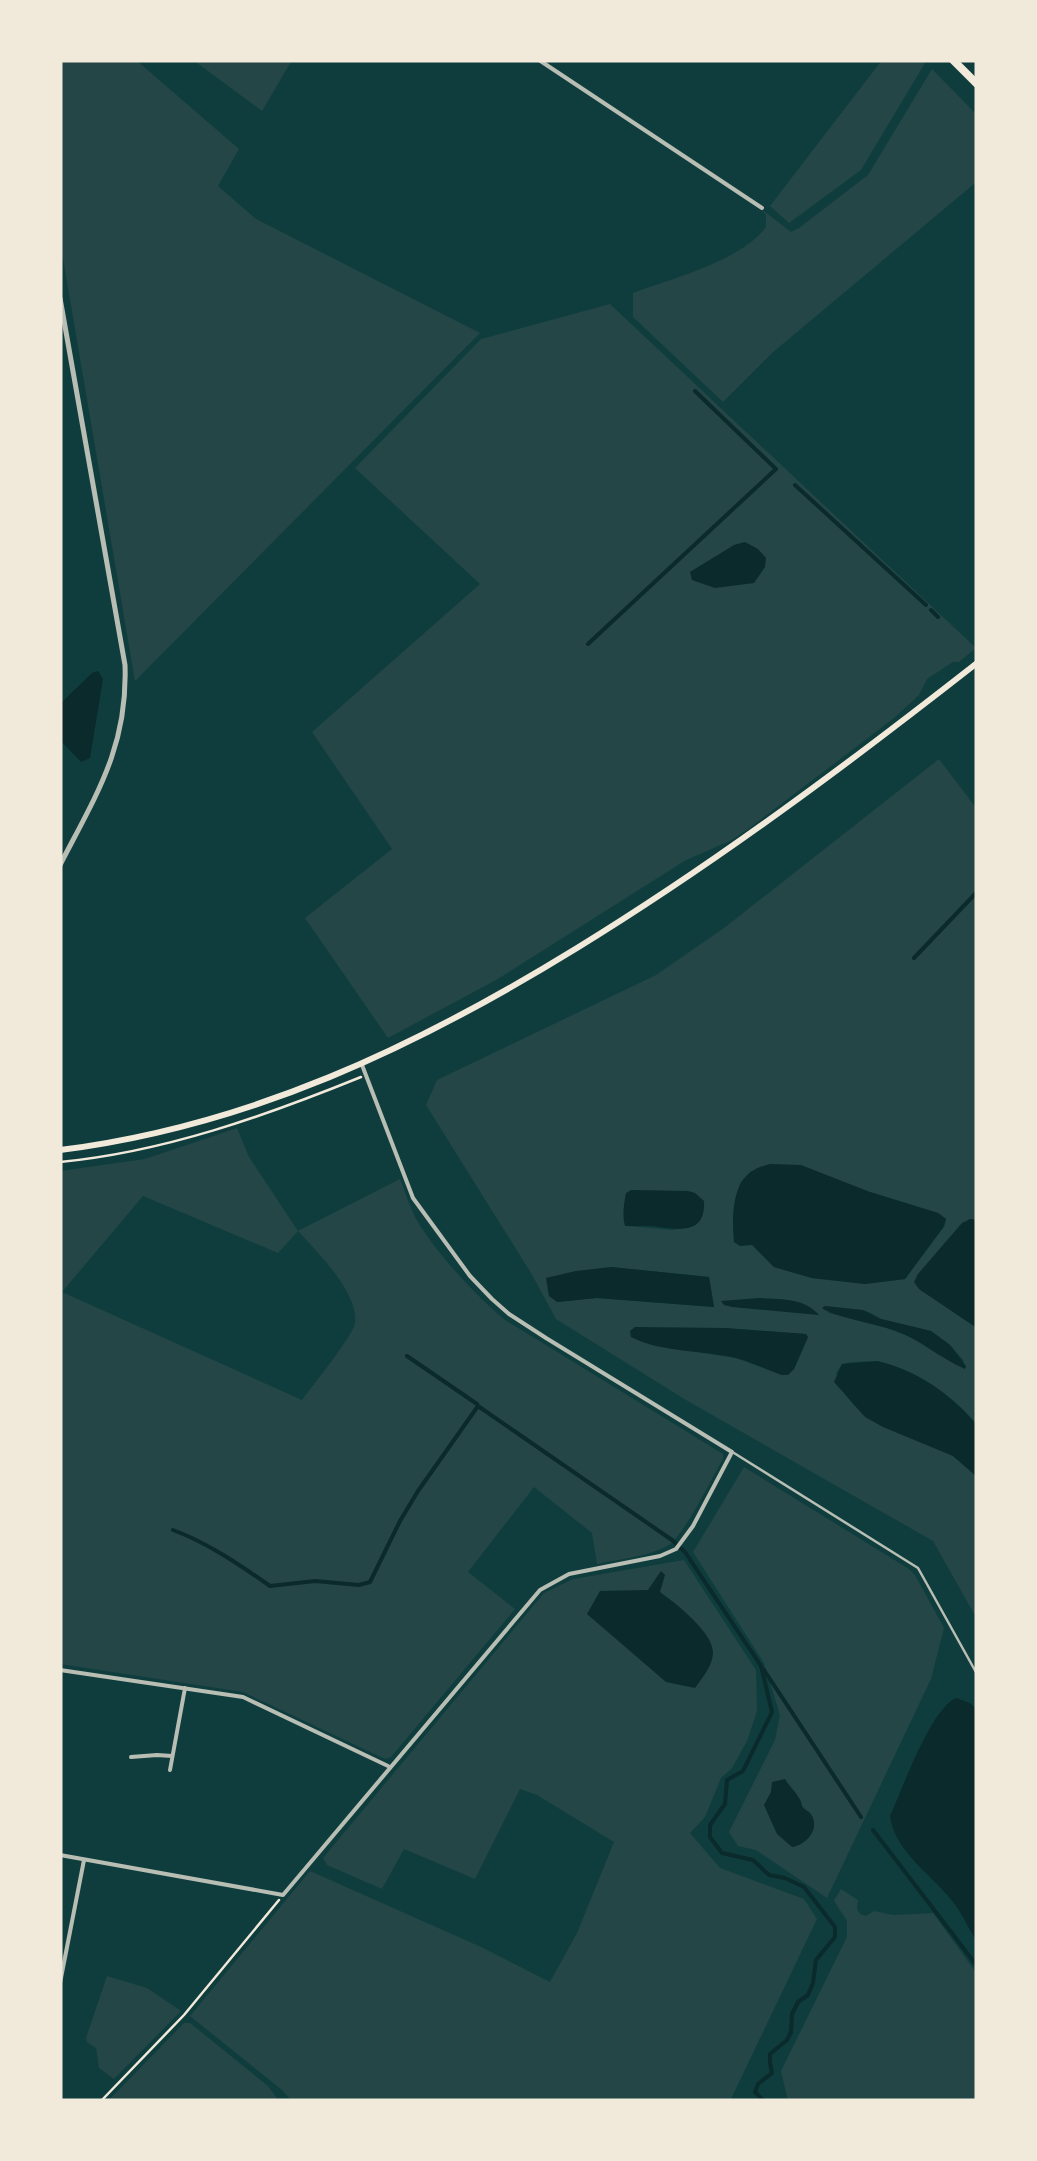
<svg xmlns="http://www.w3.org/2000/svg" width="1037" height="2161" font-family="'Roboto Condensed',sans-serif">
<rect width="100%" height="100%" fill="#0f3d3e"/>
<path fill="#244646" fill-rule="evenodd" d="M60,60H136L239,149L218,186L256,219L480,333L135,681L60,241Z
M193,60H292L262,111Z
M882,60H922L925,63L861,170L789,223L770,206Z
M932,69L977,115V186L974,184L772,353L723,402L633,317V293C673,278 741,261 766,227V215L760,208L791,232L799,228L868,175Z
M610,304L976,648L959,662H953L927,679L919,695L894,718L747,830L730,841L686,860L496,980L388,1038L305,918L392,849L312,732L480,584L355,468L481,339Z
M939,759L977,809V1220L970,1219L919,1289L977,1328V1425C945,1387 894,1352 842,1364L836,1373C855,1433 910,1428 953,1456C962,1462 969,1470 977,1477V1619L933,1541L686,1400L556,1319L531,1273L426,1105L437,1080L656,975L724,928ZM751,1171L870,1192L938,1213L946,1219L944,1227L905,1279L865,1284L812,1278L774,1267L752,1244L735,1203L740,1183ZM655,1191H688L696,1225L673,1230L626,1226ZM611,1267L709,1277L714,1307L597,1298L557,1302ZM833,1307L869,1312L881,1319L931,1331L950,1345L964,1361L956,1365C918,1335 875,1322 828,1313ZM725,1328L805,1334L808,1337L794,1369L782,1375L736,1358L671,1348Z
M237,1128L249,1157L298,1231L400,1179C405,1191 409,1205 415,1217C434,1251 475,1295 505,1320L723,1454V1459C711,1479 684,1537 667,1546C647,1557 619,1559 597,1564L592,1533L534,1487L468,1572L515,1609L391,1757L385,1759L243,1692L60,1664V1171L145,1159ZM143,1196L278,1253L298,1231C317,1252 359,1293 355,1323C353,1336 313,1385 302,1400L62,1292Z
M744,1467L909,1569L915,1575L944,1628L931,1679L827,1898L756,1850L738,1846L729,1832L775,1740L780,1715L764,1663L693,1552Z
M684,1560L756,1670L757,1711L747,1741L732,1768L721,1778L705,1817L690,1833L720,1868L804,1899L817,1919L730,2101H292L282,2090L190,2016L310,1871L481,1947L550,1982L577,1933L614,1842L537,1795L520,1789L475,1879L404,1849L382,1889L327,1865L323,1858L544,1593L573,1579Z
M841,1889L858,1900L857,1909L860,1914L866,1916L874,1911L893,1915L933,1913L977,1974V2101H788L781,2071L847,1937V1921L834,1901Z
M107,1976L147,1988L181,2011L114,2079L99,2068L96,2048L87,2042L86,2038Z
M184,2023H190L268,2086L279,2101H108Z"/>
<path fill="#0a2a2b" d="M745,542L758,549L766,558L765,567L754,583L715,588L692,580L690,572L734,545Z
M98,671L103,679L90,758L81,762L60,740V704L92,673Z
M770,1164L801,1165L870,1192L938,1213L946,1219L944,1226L905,1279L865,1284L812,1278L774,1267L752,1245L740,1246L734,1242C732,1219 731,1183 754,1170C759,1167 764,1166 770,1164Z
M631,1190L688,1191L695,1193L704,1201C706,1238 674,1228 650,1226C642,1226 633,1226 625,1226C622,1216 624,1203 626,1193Z
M970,1219L977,1220V1328L919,1289L914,1282L918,1274L962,1223Z
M611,1267L709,1277L714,1307L597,1298L557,1302L549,1296L546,1278L576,1271Z
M759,1298C781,1299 805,1298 819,1315L732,1307L724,1305L721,1301Z
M825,1306L863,1310L881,1319L931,1331L950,1345L966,1366L965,1369C941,1359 921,1340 896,1331C880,1325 831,1316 822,1308Z
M635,1327L725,1328L806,1334L808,1337L794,1369L788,1375H782C767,1370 752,1362 736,1358C702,1350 663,1353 631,1337L630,1331Z
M877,1361C916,1370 951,1394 977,1425V1477L953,1456L883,1427L865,1417L834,1382L842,1364Z
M661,1571L665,1575L660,1592C675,1603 712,1631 713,1652C713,1665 703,1677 695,1688L666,1682L587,1614L600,1591L648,1590Z
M956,1698L970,1703L977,1710V1941C969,1930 964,1917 956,1906C936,1877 895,1854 890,1816C903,1788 930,1710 956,1698Z
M785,1779C789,1786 795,1791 799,1798C801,1800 801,1803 802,1806C807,1813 809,1809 813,1818C818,1832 805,1845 792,1847L777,1834L764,1805L771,1792L772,1782Z"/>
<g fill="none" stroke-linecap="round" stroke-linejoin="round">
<path stroke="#0a2a2b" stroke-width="4" d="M795,485L926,605
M931,610L938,617
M588,644L776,469L695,391
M914,958L977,892
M407,1356L477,1404
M173,1530C208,1543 240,1565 270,1586L315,1581L359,1585L370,1582L400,1521L418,1491L478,1406L672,1540L685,1552L761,1666L772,1712L743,1771L727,1780L725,1804L710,1825V1837L722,1853L753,1860L769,1875L785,1878L804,1887L835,1927V1937L816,1960L813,1983L808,1995L798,2002L792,2014L791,2032L787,2040L770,2054V2063L772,2073L758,2084L755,2092L764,2101
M764,1670L861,1817
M873,1830L977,1966"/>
<path stroke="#f1e9da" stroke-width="2.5" d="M60,1162C164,1152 265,1116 361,1077
M101,2101L184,2015L279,1900"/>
<path stroke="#b8beb3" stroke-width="2.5" d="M734,1453L918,1568L977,1674"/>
<path stroke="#b8beb3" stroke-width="4" d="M539,60L762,208
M60,1670L243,1697L388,1766
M131,1757L157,1755L172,1756
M170,1770L185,1688
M60,1855L283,1895L540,1590L569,1574L660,1556L676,1549L693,1526L732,1452L546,1338L509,1314L492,1299L470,1276L413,1198L362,1065
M60,1983L84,1860"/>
<path stroke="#b8beb3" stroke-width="5" d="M60,298L125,665C128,747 96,795 60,865"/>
<path stroke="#f1e9da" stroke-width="6" d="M60,1150C250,1126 416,1047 577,948C717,862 848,764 977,663"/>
<path stroke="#f1e9da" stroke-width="8" d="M953,60L977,84"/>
</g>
<rect width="1037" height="2161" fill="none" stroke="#f1e9da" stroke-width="125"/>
</svg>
